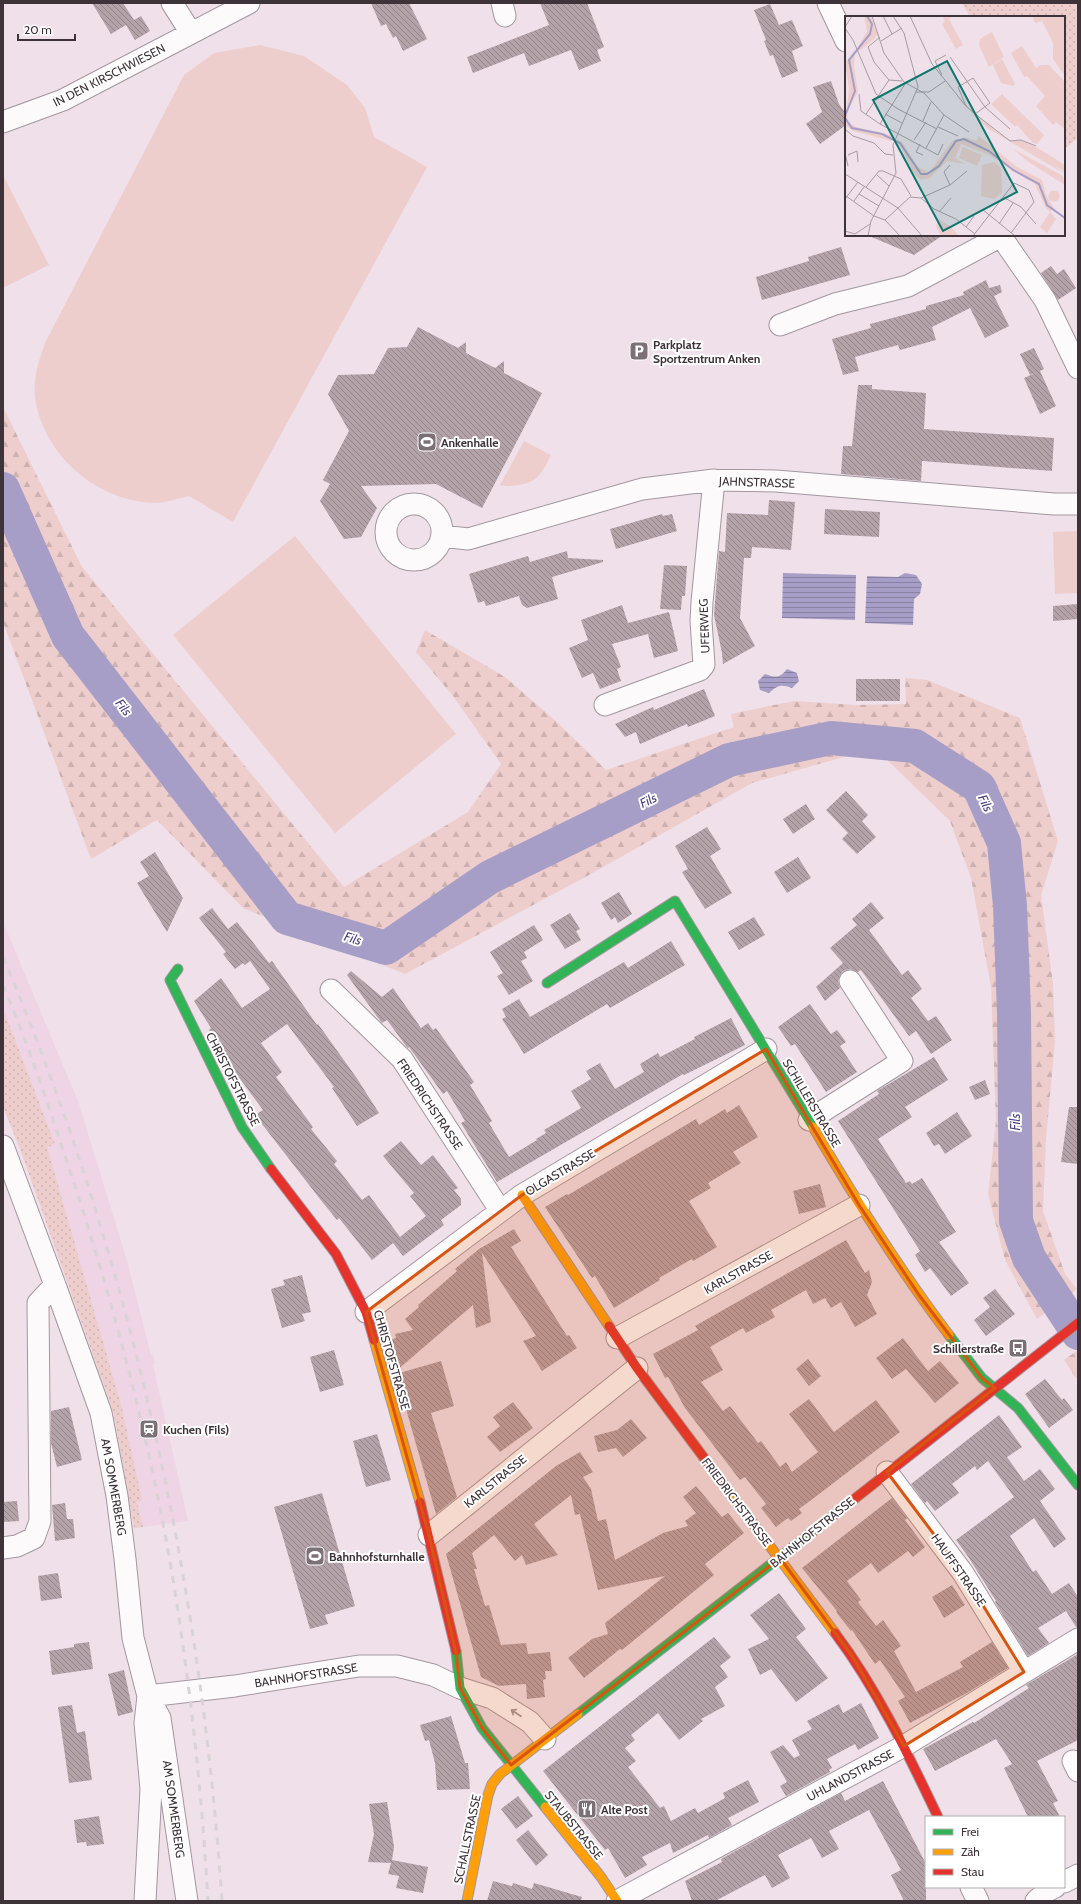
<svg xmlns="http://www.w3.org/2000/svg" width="1081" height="1904" font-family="Cabin,sans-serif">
<defs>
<pattern id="grass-dots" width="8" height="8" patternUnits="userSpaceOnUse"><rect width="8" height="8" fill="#eececd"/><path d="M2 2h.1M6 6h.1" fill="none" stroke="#cdb1b1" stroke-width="1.8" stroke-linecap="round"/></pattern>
<pattern id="forest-firs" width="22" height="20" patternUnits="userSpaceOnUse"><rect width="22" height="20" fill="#eececd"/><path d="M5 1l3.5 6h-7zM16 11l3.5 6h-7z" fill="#cdb1b1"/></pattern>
<pattern id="water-rules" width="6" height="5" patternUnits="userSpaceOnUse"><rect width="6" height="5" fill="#a69ec6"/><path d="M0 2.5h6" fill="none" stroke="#8981a2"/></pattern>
<pattern id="building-back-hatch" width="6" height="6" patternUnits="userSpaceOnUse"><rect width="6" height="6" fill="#b4a2a9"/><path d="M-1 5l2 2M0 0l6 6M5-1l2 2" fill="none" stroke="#94858b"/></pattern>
</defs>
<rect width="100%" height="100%" fill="#efe0ea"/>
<path fill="#eed4e4" d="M3,922L78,1101L127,1261L151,1355H153L155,1364L153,1365L188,1521L143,1527L137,1501L141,1500L121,1404L46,1147L55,1144L3,1008Z"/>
<path fill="url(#grass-dots)" d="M962,3H1078V138L1064,149V17H970Z
M3,1008L55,1144L47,1147L121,1404L142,1500L137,1502L143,1527L134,1528L113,1411L20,1149L3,1107Z"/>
<path fill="url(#forest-firs)" d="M3,407L82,567L344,887L468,812L501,764L453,696L416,652L425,630L505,677L558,723L606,770L734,727L731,714L794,701L856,705L906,704L905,678L927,680L1020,718L1058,841L1041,895L1053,984L1055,1041L1046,1139L1043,1211L1065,1274L1077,1289L1037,1319L1005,1260L988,1194L996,1121L991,987L971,878L950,821L875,748L752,783L589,875L405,974L243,908L157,820L91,859L3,622Z
M1078,1350V1381L1064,1360Z"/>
<path fill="#eececd" d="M260,45L304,56L347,85L365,108L374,137L427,167L233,522L189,496C178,498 166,503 156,503C98,502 43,456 35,397C33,377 39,359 46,341L184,75L214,53Z
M3,175L49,265L3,288Z
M524,441L551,455C543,471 538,483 518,485C511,486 507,487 500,485Z
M1078,531V593L1055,594L1053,532Z
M295,536L456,734L335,833L173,635Z"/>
<path fill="url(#water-rules)" d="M783,573L856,575L855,620L782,618Z
M905,573L916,575L922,584L920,594L914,599L913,625L865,623L867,576L898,577Z
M787,669L797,673L799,681L792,688C781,684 778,685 769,693L760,690L758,681L765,674C776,678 780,678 787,669Z"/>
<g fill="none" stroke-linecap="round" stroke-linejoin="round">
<path stroke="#a69ec6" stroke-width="34" d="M3,489L68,636L287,918L386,948L490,877L729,760L831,738L915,746L979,787L1004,843L1010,906L1014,1013L1016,1221L1029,1258L1078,1333"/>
</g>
<path fill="url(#building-back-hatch)" d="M92,3H123L134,20L141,16L150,31L135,40L126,25L111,34Z
M371,3H409L427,39L403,51L396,36L393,38L386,24L381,26Z
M540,3H587L604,47L597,50L601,61L579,70L571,50L529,66L524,53L473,73L467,57L549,25Z
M770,4L779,25L792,20L803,46L792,51L798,71L782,78L773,55L770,56L764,41L766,40L754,10Z
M831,81L839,104L846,114V125L820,144L806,124L822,112L813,87Z
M867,235H943L914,255Z
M841,247L850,275L762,300L756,277L809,261L808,257Z
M1051,266L1057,274L1064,269L1076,288L1058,300L1041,273Z
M986,280L989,288L1000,285L1002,292L994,296L1009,326L985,338L970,308L932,327L936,340L900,350L898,345L855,357L859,371L843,375L832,339L871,328L870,324L926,309V306L964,295L963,292Z
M418,327L458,348L466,342V353L495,368L504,361V373L542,393L482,508L436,484L361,486L377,508L361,537L344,539L320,501L330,484L323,480L349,431L328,394L338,375L374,374L388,348L407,347Z
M1034,348L1044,369L1040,371L1056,406L1040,414L1024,378L1038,372L1030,375L1020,354Z
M858,385H872V389L926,393L924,429L1054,438L1052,471L922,461L921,481L841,474L843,446H852Z
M769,500L795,502L791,550L752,547L751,558H744L740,618L755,646L723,664L722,653L714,615L719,551L725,552L727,513L768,515Z
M825,509L880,512L879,537L824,534Z
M662,514L663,516L672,514L677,531L616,549L610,529Z
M567,551L568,558L603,560V562L552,577L558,599L527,608L522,605L519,596L486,606L484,601L478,603L469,574L528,556L530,562Z
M664,565L687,566L685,596H682L681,610L660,609Z
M1078,604V619L1053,621V606Z
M622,605L628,623L669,612L678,651L654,658L648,634L612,644L621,667L617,669L621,681L600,689L593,673L582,678L569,648L588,640L581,620Z
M856,679H900V701H856Z
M704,689L715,716L688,727L687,724L640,744L636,732L625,737L615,724L653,707L654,710Z
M846,791L868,815L862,821L876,837L857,854L842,839L848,833L826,810Z
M806,804L815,819L793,834L783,819Z
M707,827L721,849L710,856L732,893L705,909L682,872L688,869L675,846Z
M155,852L183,898L167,932L137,883L149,876L140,862Z
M798,857L811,878L787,893L774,872Z
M619,892L632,914L618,923L615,917L611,920L601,903Z
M871,902L884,918L869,930L902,975L908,970L922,989L911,998L928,1021L936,1016L952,1040L931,1054L916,1031L909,1036L861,970L858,972L850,969L843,971L840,975L838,981L840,988L825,1001L816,987L843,963L830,948L857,925L852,919Z
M212,908L228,929L237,922L269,963L272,961L317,1025L318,1024L356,1077L379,1113L357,1126L332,1088L334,1087L287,1024L261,1043L282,1072L276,1077L313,1127L311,1129L337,1161L334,1164L362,1200L369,1195L400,1237L426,1216L410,1196L414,1193L383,1156L401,1141L421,1165L433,1155L458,1188L454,1190L461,1199V1205L441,1220L444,1225L403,1256L393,1243L372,1260L339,1218L337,1220L320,1199L255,1115L263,1110L218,1049L216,1045L217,1043L209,1030L211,1028L194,1001L221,978L242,1008L270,989L250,961L245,965L243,963L235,969L223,954L226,952L199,918Z
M570,913L580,929L576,931L581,940L565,949L550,925Z
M754,917L765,935L739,950L728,932Z
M534,925L543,940L524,952L527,958L521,961L533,981L509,995L497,976L503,973L490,952Z
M671,941L685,965L610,1008L607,1004L524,1054L502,1019L506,1017L502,1009L519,999L530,1017L624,962L628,968Z
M351,971L382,997L393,988L421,1028L428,1023L433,1030L436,1028L474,1082L470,1085L492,1121L489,1123L509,1157L537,1140L536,1139L546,1133L544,1130L581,1108L571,1091L591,1079L586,1071L600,1063L615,1089L644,1072L640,1064L658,1053L660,1057L695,1039L694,1037L731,1018L745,1045L684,1075L683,1074L497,1182L461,1123L465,1121L447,1091L443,1094L409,1047L408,1048L406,1046L387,1020L382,1023L381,1022L347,975Z
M810,1004L831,1034L837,1030L846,1042L840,1046L857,1072L826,1092L795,1044L791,1046L778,1027Z
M934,1057L948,1080L905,1107L912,1117L878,1139L906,1183L910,1181L912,1184L922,1178L956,1232L939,1242L969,1283L951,1296L930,1268L925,1272L915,1255L920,1251L838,1121L879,1094L877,1091Z
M985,1080L990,1094L975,1100L969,1087Z
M739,1105L758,1137L733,1152L741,1163L708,1183L711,1188L689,1201L717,1247L693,1261L692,1259L659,1278L660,1280L614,1308L595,1276L592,1278L545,1207L567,1194L568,1195L696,1119L699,1125L725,1109L727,1113Z
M1069,1107H1078V1164L1061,1162Z
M957,1112L972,1136L945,1154L939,1144L934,1146L926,1133Z
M820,1184L826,1207L799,1214L793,1191Z
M514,1229L521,1241L511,1247L567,1336L569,1335L577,1348L542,1371L523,1341L536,1336L482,1253L491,1322L476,1328L473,1305L396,1371L387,1341L396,1338L395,1334L413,1330L405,1319L419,1307L418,1305L457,1271L455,1269L479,1249Z
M846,1240L865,1273L869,1270L872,1282L867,1295L877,1314L855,1327L841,1302L831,1308L825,1298L813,1304L806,1290L771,1310L775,1317L746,1333L743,1328L710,1347L723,1370L701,1382L723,1411L730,1406L758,1443L761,1441L780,1467L786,1462L792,1472L818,1452L789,1414L809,1399L834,1432L876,1400L900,1432L810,1501L799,1509L802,1513L791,1521L788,1518L776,1527L761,1508L766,1504L745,1477L740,1480L685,1408L668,1377L665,1378L653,1354L698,1330L695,1326Z
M302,1275L311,1312L302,1314L305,1321L282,1328L271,1289L285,1285L283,1280Z
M995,1289L1015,1314L986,1336L974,1320L990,1307L983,1298Z
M903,1338L928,1371L940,1361L959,1383L935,1403L906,1369L892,1379L876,1358Z
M334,1350L344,1385L320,1392L310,1357Z
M808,1359L821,1376L809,1386L796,1369Z
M441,1361L454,1406L431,1413L457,1497L436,1514L396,1374Z
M1045,1379L1062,1400L1064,1398L1073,1410L1049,1428L1025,1394Z
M513,1402L533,1428L500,1452L487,1437L500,1426L493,1417Z
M69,1407L82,1460L57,1467L51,1443V1411Z
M999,1415L1022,1447L1007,1457L1024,1481L1040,1469L1055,1489L1040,1501L1066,1539L1054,1548L1034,1518L1010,1536L1033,1572L1036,1570L1052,1594L1069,1583L1078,1597V1627H1076L1066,1611L1038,1628L1049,1643L1028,1656L995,1602L996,1601L969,1558L956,1540L1014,1497L988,1461L977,1470L975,1466L952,1484L959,1493L935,1511L927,1501L925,1503L911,1484Z
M631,1419L647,1438L623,1457L616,1448L598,1452L594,1436L617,1430Z
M377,1434L391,1480L366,1487L353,1441Z
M580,1452L593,1472L583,1477L591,1489L598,1521L606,1519L615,1560L663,1533L688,1526L685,1521L696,1513L683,1497L696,1486L722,1517L728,1513L744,1533L705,1564L714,1575L622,1650L620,1649L584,1678L568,1658L592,1639L608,1634L605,1623L665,1576L598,1590L580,1514L575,1515L571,1495L534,1524L558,1555L526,1565L522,1555L515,1561L494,1535L472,1553L477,1569H474L485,1606L489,1605L501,1645L526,1643L528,1654L550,1652L552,1671H545L546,1679L543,1680L545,1697L527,1699L526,1684L499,1686L481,1677L446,1554L556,1466Z
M322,1493L355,1606L325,1615L328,1624L310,1629L274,1507Z
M892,1498L907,1518L905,1520L925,1547L913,1557L908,1551L878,1573L871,1563L847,1581L861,1600L858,1602L876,1626L883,1620L901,1646L894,1651L916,1692L963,1667L960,1662L992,1642L1008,1668L967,1693L910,1723L898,1701L905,1697L880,1660L875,1664L852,1630L851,1631L836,1612L837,1611L802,1568Z
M17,1501L19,1521L3,1522V1502Z
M65,1503L67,1519H73L75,1538L55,1541L52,1505Z
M58,1573L62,1598L41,1601L38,1576Z
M952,1585L965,1605L944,1618L932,1597Z
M779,1593L806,1629L796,1637L828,1678L796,1702L771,1669L760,1675L748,1649L769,1639L750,1615Z
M714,1637L731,1657L720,1666L728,1677L715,1687L725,1706L701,1719L703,1721L679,1740L658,1713L631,1735L635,1740L625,1748L636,1761L628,1767L660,1808L664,1806L671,1821L695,1808L698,1813L725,1798L723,1793L748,1780L759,1802L728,1818L732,1825L709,1838L708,1835L673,1853L670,1843L642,1857L647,1865L625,1878L608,1848L605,1850L543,1771Z
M89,1642L93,1669L52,1675L49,1651L74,1647V1644Z
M1078,1654V1740L1037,1761L1058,1801L1053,1803L1060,1817H1028L1004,1768L1012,1764L996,1739L935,1771L923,1749L973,1722L974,1723L1029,1688L1026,1685Z
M124,1670L133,1712L118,1716L108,1674Z
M861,1703L879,1738L858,1750L855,1744L827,1759L832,1768L829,1770L830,1772L786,1796L780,1786L787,1782L770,1752L783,1745L794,1758L800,1755L792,1740L812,1729L807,1721L839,1704L843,1713Z
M72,1705L77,1733L85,1731L92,1780L69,1783L58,1707Z
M451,1716L465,1763H468L470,1789L437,1790L435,1763L429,1740L425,1741L420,1725Z
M883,1781L926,1864V1901H904L891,1875L901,1870L869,1810L829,1831L839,1849L822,1858L811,1838L778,1855L790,1878L772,1888L765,1875L715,1901H692L685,1881L722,1862L721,1859L841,1793L845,1801Z
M518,1796L533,1816L516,1829L501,1809Z
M387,1802L394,1847L392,1860L428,1867L423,1893L396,1888L399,1876L388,1874L391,1863L368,1862L374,1834L369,1804Z
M99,1816L104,1844L87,1846L86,1842L77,1843L74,1820Z
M528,1830L548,1855L536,1866L516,1840Z
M493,1881L512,1886L513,1883L532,1889L534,1883L582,1897L581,1901H487Z"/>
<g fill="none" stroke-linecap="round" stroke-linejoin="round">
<g stroke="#a3979f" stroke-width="23">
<path id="street" d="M172,3L191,33
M502,3L505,16
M828,3L846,41
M3,122L63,100L249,3
M1000,235L1045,300L1078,368
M780,325L835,304L908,286L1001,236
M386 532a28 28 0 1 1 56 0a28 28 0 1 1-56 0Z
M442,536L468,539L642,489L714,480L776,481L1054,504H1078
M605,705L700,670L704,665L701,621L702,602L714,480
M331,990L402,1059L500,1210
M809,1120L902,1061L850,981
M3,1146L55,1285L38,1303L40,1521L34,1538L17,1546L3,1548
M55,1285L101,1413L117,1496L125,1559L133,1638L148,1696L160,1718L187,1901
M366,1312L522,1195L766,1049
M617,1338L859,1205
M887,1472L963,1573L1024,1672
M429,1535L637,1368
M148,1696L235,1686L359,1666H397L433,1675L460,1688L492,1698L530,1722L545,1739
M1073,1761L1078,1771
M1064,1882L1078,1875
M971,1887L978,1901
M145,1901L151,1789L145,1723L148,1696
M617,1901L904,1746L1078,1639
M1036,1901L1047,1891L1055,1887"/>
</g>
<g stroke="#a3979f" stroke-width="11">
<path id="fast" d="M178,969L170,980L242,1127L271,1169
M547,983L675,901L813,1127
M949,1335L982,1378L1018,1408L1078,1485
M456,1651L460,1688L482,1728L545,1807
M578,1714L834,1515"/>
</g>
<g stroke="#a3979f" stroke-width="11">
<path id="slow" d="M813,1127C855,1199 899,1269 949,1335
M522,1195L609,1326
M374,1340L420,1502
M725,1486L835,1633
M545,1807L601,1877L617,1901
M467,1901L488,1795L492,1784L500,1774L578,1714"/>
</g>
<g stroke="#a3979f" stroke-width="11">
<path id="jam" d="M271,1169L336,1254L366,1312L374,1340
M609,1326L637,1368L725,1486
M420,1502L456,1651
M834,1515L1078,1323
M835,1633C877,1689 908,1754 938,1817"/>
</g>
<use href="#street" stroke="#fdfafc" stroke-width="21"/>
<use href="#fast" stroke="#30b455" stroke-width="9"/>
<use href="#slow" stroke="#ff9f0a" stroke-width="9"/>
<use href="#jam" stroke="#e5322d" stroke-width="9"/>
<path stroke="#d8d4d6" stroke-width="3" stroke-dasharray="7 7" stroke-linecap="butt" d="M3,957C130,1256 200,1577 222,1901
M3,985C26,1039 45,1095 63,1150C116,1307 158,1468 181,1632C194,1721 203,1811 208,1901"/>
</g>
<defs><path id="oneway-shaft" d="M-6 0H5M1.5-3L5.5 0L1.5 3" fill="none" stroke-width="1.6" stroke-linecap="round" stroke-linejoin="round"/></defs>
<use stroke="#9e969a" href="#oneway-shaft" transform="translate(516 1713) rotate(-147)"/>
<path fill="#d75510" fill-opacity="0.2" stroke="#d75510" stroke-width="3" stroke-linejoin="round" d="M766,1049L859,1205L919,1295L982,1378L995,1388L887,1472L963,1573L1024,1672L904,1746L852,1656L780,1558L511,1765L482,1728L460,1688L456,1653L429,1535L366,1312L522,1195Z"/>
<defs>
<g id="parking-square" transform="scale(1)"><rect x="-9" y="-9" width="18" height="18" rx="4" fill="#7c7077" stroke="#fff"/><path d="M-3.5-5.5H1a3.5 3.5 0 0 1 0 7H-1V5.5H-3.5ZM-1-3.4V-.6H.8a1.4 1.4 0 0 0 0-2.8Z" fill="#fff"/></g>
<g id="stadium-square" transform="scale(1)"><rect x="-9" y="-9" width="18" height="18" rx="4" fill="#7c7077" stroke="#fff"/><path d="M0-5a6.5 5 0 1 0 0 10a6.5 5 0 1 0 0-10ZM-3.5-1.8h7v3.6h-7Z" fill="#fff"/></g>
<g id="bus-square" transform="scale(1)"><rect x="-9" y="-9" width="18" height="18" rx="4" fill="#7c7077" stroke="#fff"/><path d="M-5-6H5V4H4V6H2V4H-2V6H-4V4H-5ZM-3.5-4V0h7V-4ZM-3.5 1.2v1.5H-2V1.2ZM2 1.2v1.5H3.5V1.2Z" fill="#fff"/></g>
<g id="station-square" transform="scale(1)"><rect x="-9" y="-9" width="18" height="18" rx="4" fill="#7c7077" stroke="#fff"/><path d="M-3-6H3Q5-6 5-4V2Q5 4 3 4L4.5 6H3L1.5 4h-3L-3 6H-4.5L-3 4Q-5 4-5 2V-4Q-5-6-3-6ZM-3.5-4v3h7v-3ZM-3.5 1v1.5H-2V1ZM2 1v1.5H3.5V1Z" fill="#fff"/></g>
<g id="restaurant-square" transform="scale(1)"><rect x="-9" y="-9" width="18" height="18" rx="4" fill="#7c7077" stroke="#fff"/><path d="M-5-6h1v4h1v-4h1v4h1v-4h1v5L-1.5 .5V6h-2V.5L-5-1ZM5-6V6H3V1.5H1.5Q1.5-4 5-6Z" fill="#fff"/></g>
</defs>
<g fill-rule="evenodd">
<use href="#parking-square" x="639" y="351"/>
<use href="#stadium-square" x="427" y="442"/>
<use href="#bus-square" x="1018" y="1348"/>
<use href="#station-square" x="149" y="1429"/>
<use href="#stadium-square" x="315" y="1556"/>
<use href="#restaurant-square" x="587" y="1809"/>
</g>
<g text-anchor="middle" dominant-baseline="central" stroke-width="4" stroke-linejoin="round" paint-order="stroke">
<g font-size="12" fill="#3e3339" stroke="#fff">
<text transform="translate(109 75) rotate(-27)">IN DEN KIRSCHWIESEN</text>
<text transform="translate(757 482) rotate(2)">JAHNSTRASSE</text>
<text transform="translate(704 626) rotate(-92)">UFERWEG</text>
<text transform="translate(233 1079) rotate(63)">CHRISTOFSTRASSE</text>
<text transform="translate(812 1103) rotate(59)">SCHILLERSTRASSE</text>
<text transform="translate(430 1104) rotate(56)">FRIEDRICHSTRASSE</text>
<text transform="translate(560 1172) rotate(-31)">OLGASTRASSE</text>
<text transform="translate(738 1272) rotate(-29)">KARLSTRASSE</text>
<text transform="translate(392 1360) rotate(74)">CHRISTOFSTRASSE</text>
<text transform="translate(495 1481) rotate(-39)">KARLSTRASSE</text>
<text transform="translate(114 1487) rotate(80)">AM SOMMERBERG</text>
<text transform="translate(737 1502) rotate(53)">FRIEDRICHSTRASSE</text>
<text transform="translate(812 1532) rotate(-39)">BAHNHOFSTRASSE</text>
<text transform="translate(959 1570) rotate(55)">HAUFFSTRASSE</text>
<text transform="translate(306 1675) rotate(-9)">BAHNHOFSTRASSE</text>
<text transform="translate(850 1775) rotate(-28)">UHLANDSTRASSE</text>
<text transform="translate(174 1809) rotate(82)">AM SOMMERBERG</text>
<text transform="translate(574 1825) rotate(51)">STAUBSTRASSE</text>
<text transform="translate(467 1839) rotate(-78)">SCHALLSTRASSE</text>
</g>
<g font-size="12" font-weight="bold" fill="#3e3339" stroke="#fff" text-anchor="start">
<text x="653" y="344">Parkplatz<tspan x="653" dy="14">Sportzentrum Anken</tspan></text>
<text x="441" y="442">Ankenhalle</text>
<text x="1004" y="1348" text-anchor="end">Schillerstraße</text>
<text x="163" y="1429">Kuchen (Fils)</text>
<text x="329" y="1556">Bahnhofsturnhalle</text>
<text x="601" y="1809">Alte Post</text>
</g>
<g font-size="13" font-style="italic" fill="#4c4184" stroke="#fff">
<text transform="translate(124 707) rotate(52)">Fils</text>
<text transform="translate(648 800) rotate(-26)">Fils</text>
<text transform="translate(986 803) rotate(65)">Fils</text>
<text transform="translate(353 938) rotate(17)">Fils</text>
<text transform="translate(1015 1122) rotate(-90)">Fils</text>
</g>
</g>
<g transform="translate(845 16)">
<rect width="220" height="220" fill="#efe0ea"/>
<path d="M97,0H108L104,3L118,29L111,33L97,8L100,5ZM147,16L159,41L144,51L134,29L135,23ZM177,30L191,52L195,49L220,75V113L211,106L208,109L191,90L200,80L182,60L179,61L166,37ZM157,43L170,68L168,70L156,67L148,49ZM106,76L153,117L206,147L220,158L142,112ZM157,78L199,119L192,128L188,127L172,109L170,111L146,88ZM205,196L211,203L202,217L195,211ZM94,203L106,211L114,220H96L91,211Z" fill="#eececd"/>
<path d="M19,0H26L33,19L15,35L13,31L22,15ZM187,0H220V60L208,43V27L197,5L190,7ZM10,34L9,51L13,76L2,95L3,106L11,111L45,119L49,121L47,125L8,115L0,109L4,72L0,47ZM195,49H204L220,66V75ZM134,120L172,151L197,164L201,179L209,192L205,196L201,192L190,168L146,140L116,128L110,142L120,148L102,145L85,162L76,164L68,157L56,131L51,127L52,123L57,126L73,151L84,156L108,124L122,122L131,125ZM191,131L220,149V156L185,135ZM168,133L218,160L220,169L185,147Z" fill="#eececd"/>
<path d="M169,124H176L191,131L190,134L185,135L168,127ZM118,131L137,139L132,150L114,142ZM150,146L156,152L157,177L149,183L136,180L137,149ZM203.5 180a5.5 5.5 0 1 1 11 0a5.5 5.5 0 1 1-11 0Z" fill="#eececd"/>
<path fill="none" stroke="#a69ec6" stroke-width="2" d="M0,100L10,75L4,44L25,18L27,8L22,0M0,102L7,112L37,118L55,127L76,158H82L94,150L111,125L119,123L144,135L168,154L194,168L202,189L220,202"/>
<path fill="none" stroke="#a89ba3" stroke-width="1" d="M27,0L39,37L59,66L79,77L99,99L124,116M38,0L47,18M65,0L87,48L121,90M0,11L7,0M0,12L8,24L31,78L53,93L92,113M35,21L23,31L29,46L44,64L57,65M36,25L57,12M105,41L140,91L165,113M97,59L90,45L101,39M71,76H84L100,65M14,78L16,95L35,108L93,139L98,128M21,98L44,64M40,98L57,107M130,98L121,90L113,71L128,62L145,87L130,98L165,125L176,124L191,130M78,105L86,86M35,108L60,68M93,111L113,120M0,113L8,120L29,127L40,138L48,139M69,124L81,106M75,128L71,136L78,139M81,132L99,99M0,137L3,150M3,139L12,135L13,146M105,149L99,156L105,169M0,158L53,192L77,220M32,159L44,170M21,171L34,155H38L56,163L66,180M14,178L34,190M1,180L29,200L40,204L65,181L76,182L105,169L122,155M158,181L176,191L191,208M76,182L89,193L111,203L130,218M0,183L13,166M9,185L19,171M137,193L170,220M94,196L106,182M40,204L55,220M154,208L168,187M121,211L129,200M0,215L10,218L25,208M23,220L26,205L51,157L48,129L73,71L59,17L48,0M128,220L169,167L184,174L189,186L166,217"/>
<path fill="#0f766e" fill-opacity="0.15" stroke="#0f766e" stroke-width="2" d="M102,45L172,176L98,215L28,84Z"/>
<rect width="220" height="220" fill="none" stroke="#3e3339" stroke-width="2"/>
</g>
<rect width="1081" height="1904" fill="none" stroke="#3e3339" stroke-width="8"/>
<rect x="925" y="1816" width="140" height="72" fill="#ffffff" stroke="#b2adb0"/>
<rect x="933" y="1829" width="20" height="6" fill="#30b455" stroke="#b2adb0"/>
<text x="961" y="1836" font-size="12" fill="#3e3339">Frei</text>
<rect x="933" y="1849" width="20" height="6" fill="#ff9f0a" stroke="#b2adb0"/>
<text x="961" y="1856" font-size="12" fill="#3e3339">Zäh</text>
<rect x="933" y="1869" width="20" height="6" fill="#e5322d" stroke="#b2adb0"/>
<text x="961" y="1876" font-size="12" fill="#3e3339">Stau</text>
<path d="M18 34v6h57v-6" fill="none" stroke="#3e3339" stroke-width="2"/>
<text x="24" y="34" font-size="12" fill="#3e3339" stroke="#ffffff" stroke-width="3" paint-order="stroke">20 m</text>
</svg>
